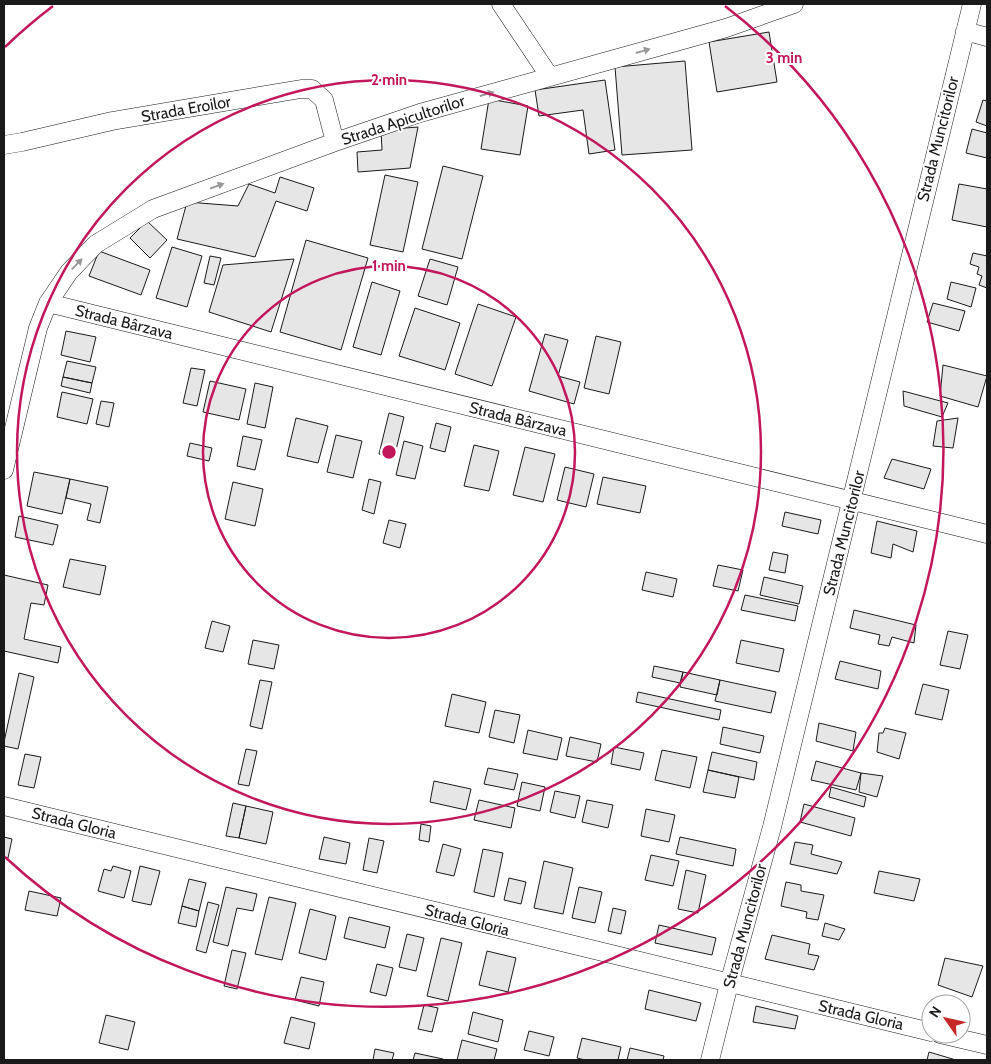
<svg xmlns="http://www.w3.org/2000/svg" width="991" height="1064" font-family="Cabin,sans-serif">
<rect width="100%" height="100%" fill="#fff"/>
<path fill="#e6e6e6" stroke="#1a1a1a" d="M769,32L777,82L717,92L709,42Z
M685,61L692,150L622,155L615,67Z
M605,80L615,150L589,154L583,110L539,116L535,90Z
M489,99L528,106L520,155L481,149Z
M983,100L987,101V126L976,122Z
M418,127L410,168L358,172L357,152L382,150L381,130Z
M972,129L987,133V158L966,153Z
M443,166L483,176L462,259L422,249Z
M385,175L418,182L403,252L370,245Z
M280,177L314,188L307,211L276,201L255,257L177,239L187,202L238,206L249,184L275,193Z
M959,184L987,189V227L952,220Z
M147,221L167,240L150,258L130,238Z
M306,240L368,258L341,350L280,332Z
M172,247L202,256L187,307L156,298Z
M99,251L150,270L141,295L89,276Z
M973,253L987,256V288L979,285L982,276L977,274L979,267L970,264Z
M210,256L221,258L214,285L204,283Z
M294,259L271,332L209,312L223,265Z
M430,259L458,267L447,305L418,296Z
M372,282L400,291L381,355L353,347Z
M951,282L976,288L971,307L947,299Z
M933,303L965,311L959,331L927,322Z
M478,304L516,317L492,386L455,374Z
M415,308L460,323L445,370L399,356Z
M66,331L96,337L90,362L61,355Z
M545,334L568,340L558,376L580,382L574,404L529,391Z
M596,336L621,342L609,394L584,388Z
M67,361L96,367L92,383L63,377Z
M943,365L987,376L978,407L940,396Z
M191,368L205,370L197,406L183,403Z
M63,377L92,383L90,393L61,386Z
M210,381L246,389L239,420L203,412Z
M255,383L273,387L265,428L247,424Z
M903,391L948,403L942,417L904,406Z
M62,392L93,399L87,424L57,417Z
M101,401L114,403L109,427L96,424Z
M389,413L404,417L394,458L379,454Z
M296,418L328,426L318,463L287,456Z
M958,418L953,448L933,446L937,421Z
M436,423L451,427L445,452L430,448Z
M336,435L362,441L353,478L327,472Z
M243,436L262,440L255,470L237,466Z
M404,441L423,446L415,479L396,475Z
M190,443L212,448L209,461L187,456Z
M474,445L499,451L489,491L464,486Z
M525,447L555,454L543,502L513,495Z
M892,459L931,469L924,489L884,478Z
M565,467L594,474L586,507L557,500Z
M34,472L70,479L62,514L27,506Z
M603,477L646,486L640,513L597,504Z
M70,479L108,487L100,523L87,520L91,504L66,498Z
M369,479L381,482L374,514L362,510Z
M233,482L263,489L255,526L225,519Z
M785,512L821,520L818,534L782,526Z
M19,516L58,525L53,545L15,537Z
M389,520L406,524L400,548L383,543Z
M877,521L917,531L913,552L893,544L891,558L871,553Z
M773,552L788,555L785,573L769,570Z
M70,559L106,566L100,595L63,587Z
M718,565L743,570L738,591L713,586Z
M646,572L677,579L673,597L642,590Z
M4,575L48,585L44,605L31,603L24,639L61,647L58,663L4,651Z
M764,577L803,586L799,604L760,595Z
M745,595L798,606L795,621L741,610Z
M854,610L916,625L914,643L892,637L889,646L878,644L880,635L850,628Z
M212,621L230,626L223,652L205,648Z
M948,631L968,635L960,669L940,665Z
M253,640L279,645L274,669L248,664Z
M741,640L784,649L779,672L736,663Z
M840,661L881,671L878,689L835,679Z
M654,666L683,672L680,683L652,677Z
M683,672L720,680L717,695L680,687Z
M19,673L34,677L18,749L4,746V742Z
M260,680L272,682L262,729L250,726Z
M720,680L776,692L771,713L715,701Z
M923,684L949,690L942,720L915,714Z
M638,692L721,710L719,720L636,702Z
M452,694L486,702L479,733L445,726Z
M495,710L520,715L514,743L489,737Z
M819,723L856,732L853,751L816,741Z
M723,727L764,736L760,753L720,744Z
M885,728L906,733L899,759L877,752L879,733H883Z
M528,730L562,738L557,760L523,753Z
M570,737L601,744L597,762L566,756Z
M614,747L644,753L640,770L611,764Z
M246,749L257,751L249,786L238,784Z
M662,750L697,757L690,788L655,780Z
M712,752L757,762L754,780L708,770Z
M25,754L41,757L34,788L18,785Z
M816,761L861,773L856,790L811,780Z
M488,768L518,774L514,790L484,784Z
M708,770L739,777L735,798L703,792Z
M861,773L883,776L877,797L859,792Z
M434,781L471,789L466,810L430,802Z
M522,782L545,787L540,811L517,806Z
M831,787L866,797L864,807L829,797Z
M555,791L580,796L575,818L550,812Z
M479,800L515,808L511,828L474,820Z
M587,800L613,805L608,828L582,822Z
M233,803L246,806L239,838L226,836Z
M804,804L855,818L851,836L800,822Z
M246,806L273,812L266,844L239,838Z
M646,809L675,815L669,842L641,836Z
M421,824L431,826L429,842L419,840Z
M4,837L12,839L8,858L4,857Z
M324,837L350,843L346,864L319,859Z
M680,837L736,849L733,866L676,854Z
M369,838L384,841L377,873L363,870Z
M795,842L813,845L811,854L842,862L837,874L790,864Z
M443,844L461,849L454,876L436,872Z
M483,849L503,853L494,897L474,892Z
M651,855L679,861L673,886L645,880Z
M544,861L573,868L563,914L534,908Z
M113,866L131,871L124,898L98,891L104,869L111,871Z
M140,866L160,871L151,905L132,901Z
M686,870L706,875L698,913L678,909Z
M879,871L920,879L914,901L874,893Z
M509,878L526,882L521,904L504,900Z
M189,879L206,883L199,911L182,906Z
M786,882L801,885V891L824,895L818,920L806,918L807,912L781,906Z
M226,887L257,894L253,911L237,908L228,946L213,942Z
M579,887L602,892L595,923L572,918Z
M29,891L61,898L57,916L25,910Z
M269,897L296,903L282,960L255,954Z
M208,902L219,905L206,953L196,950Z
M182,906L199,911L196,927L178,923Z
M613,908L626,911L621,934L608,931Z
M310,909L336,916L326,960L299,953Z
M349,917L390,927L385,948L344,938Z
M825,923L845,929L839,940L822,936Z
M659,925L716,938L712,955L655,943Z
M407,934L424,938L416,971L399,967Z
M772,935L810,944L808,954L819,956L814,970L765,959Z
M441,938L462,943L448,1001L427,996Z
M232,950L246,953L237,989L224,986Z
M487,951L516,958L508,992L479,985Z
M945,958L983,966L972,997L938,985Z
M377,964L393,968L386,996L370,992Z
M301,977L324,982L319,1006L295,1000Z
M649,990L701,1003L696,1021L645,1009Z
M424,1005L438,1008L432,1032L418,1029Z
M756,1006L798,1016L795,1029L753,1022Z
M473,1012L503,1020L498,1042L468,1034Z
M106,1015L135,1022L128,1050L99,1043Z
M291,1017L315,1023L309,1049L284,1043Z
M529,1031L554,1037L549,1056L524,1050Z
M582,1038L621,1047L618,1060H585L577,1058Z
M462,1040L497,1049L494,1060H457Z
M630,1048L664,1056L663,1060H627Z
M375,1049L394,1053L392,1060H373Z
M929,1052L956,1060H927Z
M415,1053L443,1059L442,1060H413Z"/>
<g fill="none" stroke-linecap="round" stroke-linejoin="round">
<g stroke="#1a1a1a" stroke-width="19">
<path id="minor" d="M501,4L550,77
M965,31L987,37
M4,145L22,142L112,121L301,89H312L324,100L335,142
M48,303L987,534
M4,470L38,328L48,303L69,272L96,244L153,209L335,142L420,113L726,28L794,4
M4,806L931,1032
M940,1034L987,1045
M710,1060L729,984L772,827L972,4"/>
</g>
<use href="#minor" stroke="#fff" stroke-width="18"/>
</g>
<defs><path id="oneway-solid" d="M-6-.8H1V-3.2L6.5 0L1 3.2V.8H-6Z" transform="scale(1.25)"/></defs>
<g fill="#989898">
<use href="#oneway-solid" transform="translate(643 51) rotate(-16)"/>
<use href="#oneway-solid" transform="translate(487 94) rotate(-16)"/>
<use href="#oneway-solid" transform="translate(217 186) rotate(-20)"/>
<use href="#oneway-solid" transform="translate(77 264) rotate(-46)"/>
</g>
<g fill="none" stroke="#c2185b" stroke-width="2.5">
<circle cx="389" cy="452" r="186"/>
<circle cx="389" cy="452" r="372"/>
<path d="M5 47A558 558 0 0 1 53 6M725 6A558 558 0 1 1 5 857"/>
</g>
<g text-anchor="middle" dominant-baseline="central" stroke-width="4" stroke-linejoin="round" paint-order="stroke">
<g font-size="16" fill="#1a1a1a" stroke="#fff">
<text transform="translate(186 109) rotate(-10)">Strada Eroilor</text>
<text transform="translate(403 120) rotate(-18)">Strada Apicultorilor</text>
<text transform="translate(938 139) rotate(-76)">Strada Muncitorilor</text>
<text transform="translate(124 322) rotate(14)">Strada Bârzava</text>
<text transform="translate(518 419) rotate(14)">Strada Bârzava</text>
<text transform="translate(844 533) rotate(-76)">Strada Muncitorilor</text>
<text transform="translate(74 823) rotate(14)">Strada Gloria</text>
<text transform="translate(467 920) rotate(14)">Strada Gloria</text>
<text transform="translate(745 926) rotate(-75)">Strada Muncitorilor</text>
<text transform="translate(861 1015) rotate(13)">Strada Gloria</text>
</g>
</g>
<circle cx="389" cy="452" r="8" fill="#c2185b" stroke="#fff" stroke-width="2.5"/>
<g font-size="15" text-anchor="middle" font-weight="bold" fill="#c2185b" stroke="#fff" stroke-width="4" stroke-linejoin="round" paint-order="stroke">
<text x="784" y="63">3 min</text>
<text x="389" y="85">2 min</text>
<text x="389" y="271">1 min</text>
</g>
<rect width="991" height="1064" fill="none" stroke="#1a1a1a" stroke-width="10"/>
<g transform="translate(946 1019) rotate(304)"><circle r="24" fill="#ffffff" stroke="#a3a3a3"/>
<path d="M0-4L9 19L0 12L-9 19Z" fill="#c62828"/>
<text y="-8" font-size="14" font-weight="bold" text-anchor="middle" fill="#1a1a1a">N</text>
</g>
</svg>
